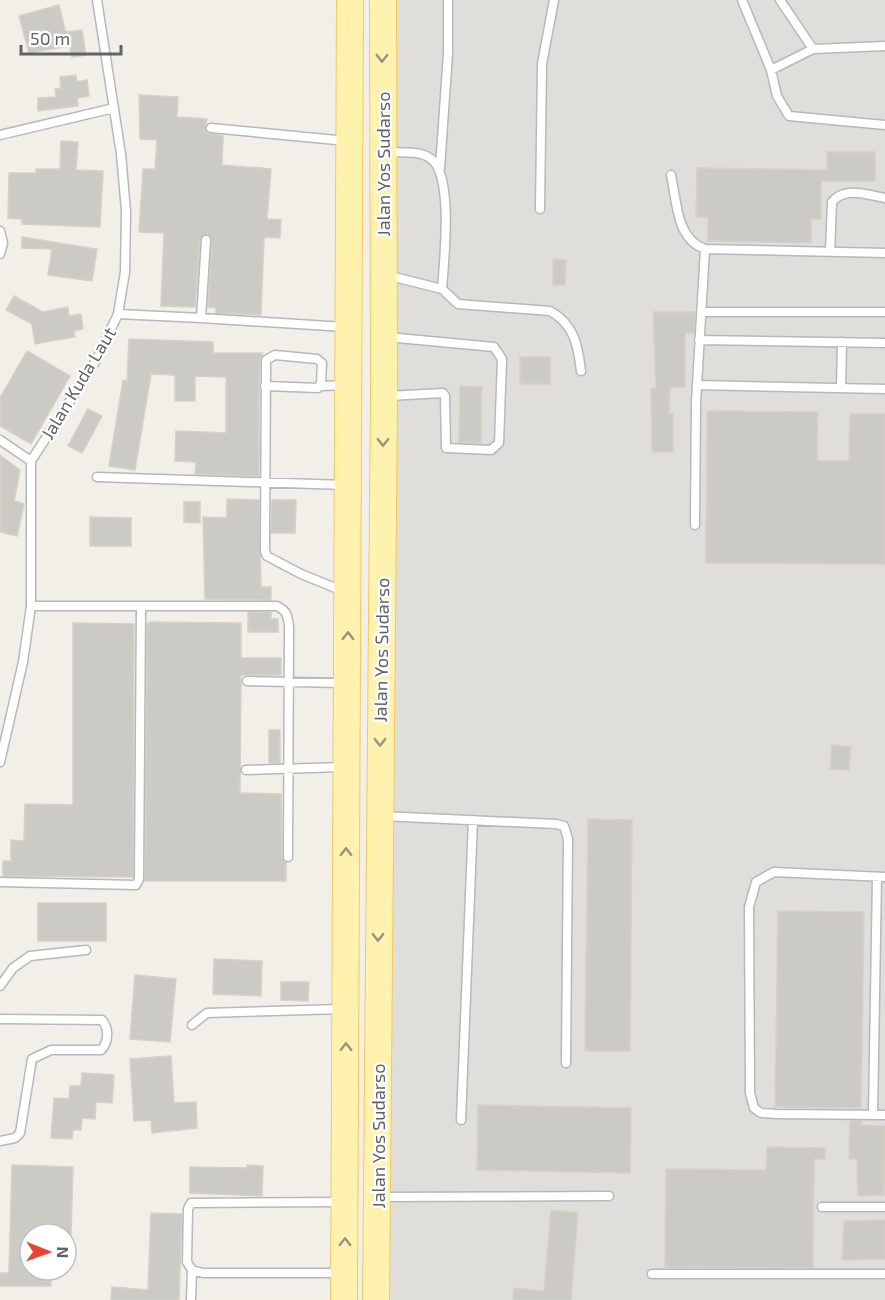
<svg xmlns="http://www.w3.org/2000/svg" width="885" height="1300" font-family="'Exo 2',sans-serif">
<rect width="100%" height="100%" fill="#f1efe8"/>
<path fill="#e0deda" d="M389,0H885V1300H386Z"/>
<path fill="#cccac5" stroke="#d6d1c6" stroke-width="1.5" d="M59,5L65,30L67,32L82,30L86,55L72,57L70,46L29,53L19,16Z
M76,75L77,82L87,80L89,96L77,98L78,106L38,111V98L56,97L55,89L61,88L60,77Z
M139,95L178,97L177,117L207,119L205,128L207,133L223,136L222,165L271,169L267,219L281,220L280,238L264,237L261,315L216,313V308L208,307L212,240L207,234L200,240L195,307L161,306L164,233L139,232L143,169H155L157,140L140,139Z
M61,141L78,142L76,170L103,171L100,227L22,224V219L8,218L9,173H36V169H60Z
M827,152H875V181H821V219H811V243L708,241V217H696L697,168L827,170Z
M22,237L97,249L92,281L48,275L52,249L22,248Z
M553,259L566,260L565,285H553Z
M14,296L43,312L68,307L69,316L81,314L83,329L74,331L75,337L35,344L32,324L6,310Z
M653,312H695L694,333H685V387H670L669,414L673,413V452H652L651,388H656Z
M129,339L213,342V353H263L260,360L259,386V476L195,474L196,462L175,461L176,431L226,433V377L195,376V401H175V375L151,374L135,470L109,466L123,380L127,381Z
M27,351L70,376L31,444L0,426V398Z
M520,357H550V384H520Z
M460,386L482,387L481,443L459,442Z
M88,409L102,416L82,453L68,446Z
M707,411L818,412L817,461H849L850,414H885V564L706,563Z
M0,455L20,470L14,501L24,504L17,536L0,532Z
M227,499L259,500L261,587H271V600L205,599L203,517L227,518Z
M272,500H296L295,533H271Z
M184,502H200V523L184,522Z
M90,517L131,518V546H90Z
M248,612H271V619H278V632H248Z
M150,622L241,623V658H281V675H241L240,793L281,794L282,857L286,863V881H145L147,624Z
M73,623L134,624L133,877L3,876V861H11V840L24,841L25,804L73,805Z
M269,730H280V763H269Z
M832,745L851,747L849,770L830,769Z
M588,819L632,820L630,1051H585Z
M38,903H106V941H38Z
M778,911L864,912L861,1108L775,1107Z
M214,959L262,961L261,996L213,994Z
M135,975L176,979L170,1042L130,1039Z
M281,982H309L308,1001L281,1000Z
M171,1056L174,1103L196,1102L197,1128L152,1133L151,1120L134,1121L130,1059Z
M82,1073L114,1075L112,1103L96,1102L95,1119L82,1118L81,1130H73L72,1139L51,1138L54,1098L69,1099L70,1086H81Z
M478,1105L631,1108L630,1173L477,1170Z
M850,1121H861V1125L885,1126L884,1195L858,1196L857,1159H849Z
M767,1147L825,1148V1159H814L813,1268L665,1267L666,1169L766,1170Z
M12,1165L73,1167L71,1234H30V1273H51V1286H0V1273H9Z
M247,1165L263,1166L262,1196L190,1193V1167L247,1168Z
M551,1210L578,1213L571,1300H513L514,1288L544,1291Z
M151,1213L182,1214L179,1300H111L112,1287L148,1290Z
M885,1220V1259L842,1260L844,1221Z"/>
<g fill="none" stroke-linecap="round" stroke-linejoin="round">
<g stroke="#b5b8bc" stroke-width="11">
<path id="service" d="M742,0L771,70L777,96L789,116L885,125
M780,0L813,49
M771,70L813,49L885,46
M211,128L347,141
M0,135L114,108
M385,152C399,153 418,150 430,158C454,173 444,262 442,289
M440,168L448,53V0
M671,175C677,202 676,239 705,249L885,253
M540,209L542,64L554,0
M0,231L3,243L0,254
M830,252L832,202C845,186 867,195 885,198
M386,275L442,289L458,304L550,311C574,324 578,345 581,371
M701,312H885
M118,314L201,318L206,240
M201,318L345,327
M387,337L494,347L502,359L499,443L491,450L446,448L445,396L443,393L388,396
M699,340L885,343
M697,385L885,389
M265,386L318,388L321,383L322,363L317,359L275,355L266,360L265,551L267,556L301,574L343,591
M320,386L347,385
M841,388L842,342
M0,440L31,461
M97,477L345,485
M695,525L696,402L705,249
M31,606H277C287,611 288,616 289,627L288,857
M247,681L343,683
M0,762L23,662L31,606V461L97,359L118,314L125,272L126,211L121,154L97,0
M246,770L343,767
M382,816L556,824L564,826L568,839L566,1063
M885,877L774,872L756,882L749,907L750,1093L754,1108L761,1113L777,1114L885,1115
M0,882L136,885L139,879L141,606
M0,986L13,968L30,956L86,950
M0,1019L102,1020C109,1028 109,1042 101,1050H51L32,1059L20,1133L15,1138L0,1141
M192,1025L207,1013L342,1009
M873,1114L877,877
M461,1120L473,820
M381,1197L609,1196
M341,1202L191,1203L188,1209L187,1262L192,1270L203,1273H341
M822,1207H885
M652,1274H885
M191,1300L192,1270"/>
</g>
<g stroke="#f2c960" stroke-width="28">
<path id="primary" d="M344,1300L350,0
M376,1300L384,396L383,0"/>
</g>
<use href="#service" stroke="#fff" stroke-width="8"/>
<use href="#primary" stroke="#fff2af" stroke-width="26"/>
</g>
<defs><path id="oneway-chevron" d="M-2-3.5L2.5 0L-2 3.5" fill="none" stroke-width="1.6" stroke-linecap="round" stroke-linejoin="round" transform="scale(1.5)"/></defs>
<g stroke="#979581">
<use href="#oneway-chevron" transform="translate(382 58) rotate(90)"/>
<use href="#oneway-chevron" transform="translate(383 442) rotate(91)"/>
<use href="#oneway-chevron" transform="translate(348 636) rotate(-89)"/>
<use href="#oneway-chevron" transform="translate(380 742) rotate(90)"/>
<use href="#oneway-chevron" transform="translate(346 852) rotate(-90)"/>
<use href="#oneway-chevron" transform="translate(378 937) rotate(90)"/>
<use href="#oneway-chevron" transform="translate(346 1047) rotate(-90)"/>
<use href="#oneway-chevron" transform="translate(345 1242) rotate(-89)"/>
</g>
<g text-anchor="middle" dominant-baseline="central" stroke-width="4.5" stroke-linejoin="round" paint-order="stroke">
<g font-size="18" fill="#5f6368" stroke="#fff">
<text transform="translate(383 164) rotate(-90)">Jalan Yos Sudarso</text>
<text transform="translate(78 383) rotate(-59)">Jalan Kuda Laut</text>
<text transform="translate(381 650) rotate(-89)">Jalan Yos Sudarso</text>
<text transform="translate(378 1136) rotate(-90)">Jalan Yos Sudarso</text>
</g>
</g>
<g transform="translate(48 1252) rotate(91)"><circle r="28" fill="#ffffff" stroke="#bfc1c3" stroke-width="1.5"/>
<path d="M0-4.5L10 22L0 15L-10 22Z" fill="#ea4335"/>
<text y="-9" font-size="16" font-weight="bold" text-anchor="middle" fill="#5f6368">N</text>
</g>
<path d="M21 45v9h100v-9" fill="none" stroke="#5f6368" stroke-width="3"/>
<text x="30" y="45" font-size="18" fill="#5f6368" stroke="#ffffff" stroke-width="4.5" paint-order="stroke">50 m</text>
</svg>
